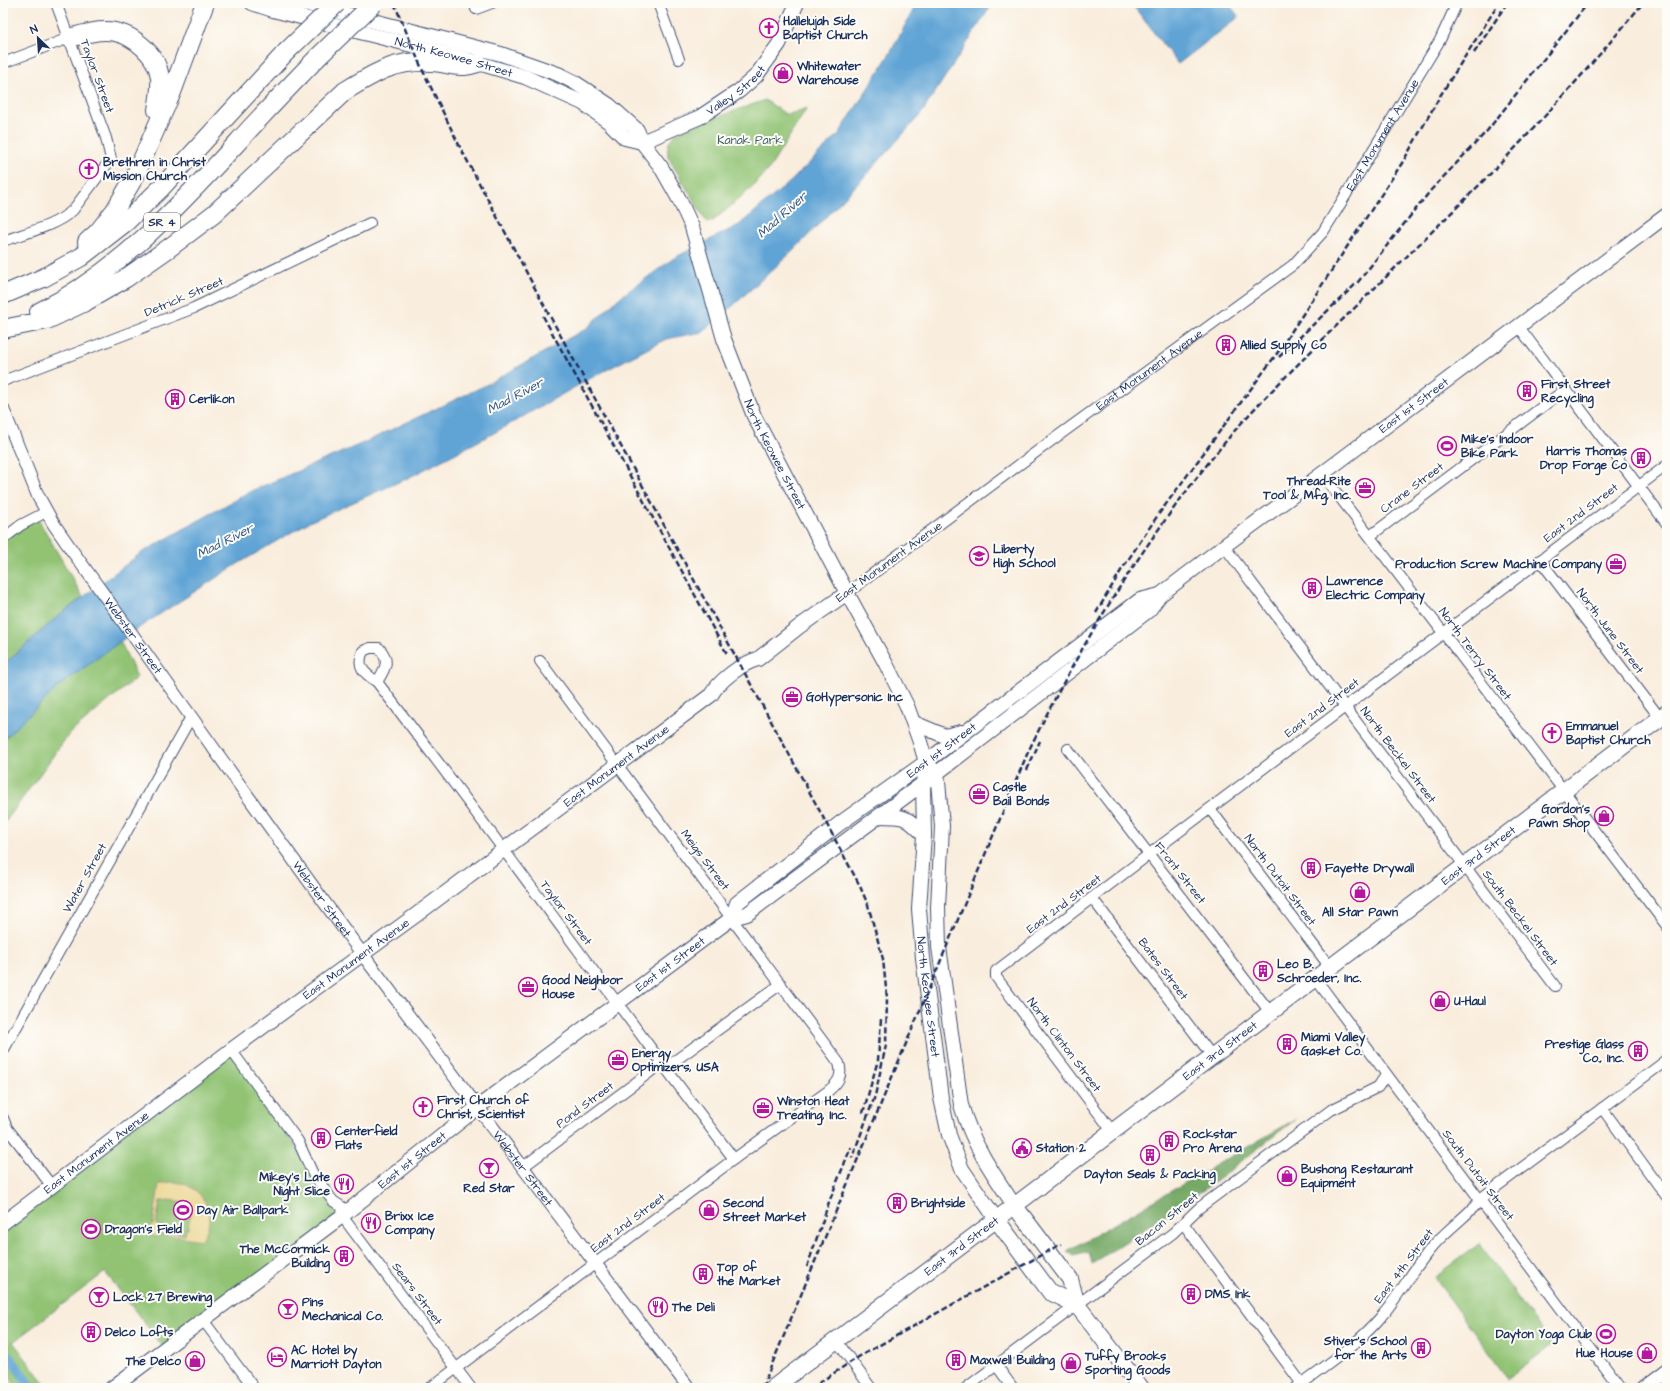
<svg xmlns="http://www.w3.org/2000/svg" width="1670" height="1391" font-family="'Architects Daughter',sans-serif">
<rect width="100%" height="100%" fill="#fdfcf7"/>
<filter id="ink" filterUnits="userSpaceOnUse"><feTurbulence type="fractalNoise" baseFrequency=".025" numOctaves="2"/><feDisplacementMap in="SourceGraphic" scale="8" xChannelSelector="R" yChannelSelector="G"/><feConvolveMatrix kernelMatrix="1 2 1 2 8 2 1 2 1" color-interpolation-filters="sRGB"/></filter>
<filter id="wash" filterUnits="userSpaceOnUse"><feTurbulence type="fractalNoise" baseFrequency=".012" numOctaves="4" result="noise"/><feDisplacementMap in="SourceGraphic" scale="16" xChannelSelector="R" yChannelSelector="G"/><feGaussianBlur stdDeviation="0.9" result="paint"/><feColorMatrix in="noise" values="0 0 0 0 0 0 0 0 0 0 0 0 0 0 0 0 0 1.4 0 .05"/><feComposite in="paint" operator="in"/></filter>
<g filter="url(#wash)">
<rect width="100%" height="100%" fill="#f9eddd"/>
<path fill="#91c373" stroke="#567968" d="M765,100L787,115L807,108L771,166L755,185L713,221L707,223L668,157C666,140 673,134 687,128Z
M37,517L83,597L57,617L3,665V540Z
M120,641L137,677L69,734L3,825V740L59,686Z
M231,1050L342,1216L164,1348L105,1272L13,1342L48,1388H17L3,1368V1224Z
M1479,1244L1552,1345L1508,1378L1434,1277Z"/>
<path fill="#74a965" stroke="#486c62" d="M1296,1119L1208,1187L1092,1264L1089,1252L1074,1256L1067,1251Z"/>
<path fill="#eeda9e" stroke="#84847e" fill-rule="evenodd" d="M171,1182C201,1181 221,1216 201,1240L160,1234L154,1237L150,1234V1228L153,1225L159,1184ZM167,1200L187,1202L191,1207L188,1228L186,1229L185,1235L162,1231L156,1224L160,1201H165Z"/>
<path fill="#61a4d5" stroke="#3e6a9a" d="M917,3H993L921,114L869,172L795,249L736,303L702,332L666,339L591,378L494,433L410,477L309,522L236,565L143,625L59,686L3,740V665L57,617L141,553L251,491L361,444L484,386L587,328L619,298L674,258L739,225L790,182L839,134L889,55Z
M1131,3H1228L1239,17L1178,64Z"/>
<g fill="none" stroke-linecap="round" stroke-linejoin="round">
<path stroke="#61a4d5" stroke-width="9" d="M3,1348L32,1388"/>
</g>
</g>
<g filter="url(#ink)">
<g fill="none" stroke-linecap="round" stroke-linejoin="round">
<g stroke="#3c4c71" stroke-width="12">
<g id="minor">
<path d="M658,3L679,59"/>
<path d="M476,9L492,3"/>
<path d="M3,63L69,38"/>
<path d="M3,241C25,233 56,226 73,210L111,159L106,138L56,3"/>
<path d="M1519,327L1667,524"/>
<path d="M3,381L194,308L370,223"/>
<path d="M1322,474L1667,926"/>
<path d="M1370,536L1566,389"/>
<path d="M3,539L21,525L46,512"/>
<path d="M1224,546L1555,986"/>
<path d="M1540,560L1660,718"/>
<path id="s1" d="M847,593L1051,441L1293,265L1323,232L1336,211L1440,40L1457,3"/>
<path d="M377,682C385,669 391,661 379,648H370L363,651C356,667 364,673 377,682C498,839 614,1001 734,1159"/>
<path d="M1068,749L1270,1012"/>
<path d="M1210,809L1330,967"/>
<path d="M1092,898L1212,1056"/>
<path d="M1315,978L1620,1388"/>
<path d="M231,1050L298,1141L313,1174L333,1201L348,1211"/>
<path d="M3,1051L191,717"/>
<path d="M665,1068L781,984"/>
<path d="M1602,1108L1667,1197"/>
<path d="M3,1118L7,1128L51,1185"/>
<path d="M1112,1131L996,977V971L1164,843L1667,465"/>
<path d="M523,1167L662,1063"/>
<path d="M342,1216L471,1388"/>
<path d="M1183,1223L1302,1384"/>
<path d="M203,1320L254,1388"/>
<path d="M836,1340L871,1388"/>
<path d="M996,1365L1013,1388"/>
<path d="M430,1388L734,1159L828,1091C838,1083 843,1076 839,1063L540,661"/>
<path d="M966,1388L1173,1233L1199,1208L1269,1156L1331,1110L1378,1087L1386,1075"/>
<path d="M1296,1388C1325,1366 1356,1346 1380,1318C1399,1296 1413,1269 1432,1247C1448,1228 1469,1215 1484,1196L1667,1060"/>
</g>
</g>
<g stroke="#3c4c71" stroke-width="14">
<g id="tertiary">
<path id="s2" d="M3,409L38,496L53,523L73,552C173,690 270,830 372,967C477,1108 583,1248 689,1388"/>
</g>
</g>
<g stroke="#3c4c71" stroke-width="16">
<g id="secondary">
<path id="s3" d="M252,3L273,10L455,56L525,77L583,103L609,122L625,138L642,142"/>
<path id="s4" d="M304,3L501,54L558,74L574,82L609,105L637,130L642,142L661,167L679,199L692,227L724,339L754,416L847,593L886,664L907,706L920,742L926,762L923,783L924,835L919,909L923,958L941,1098L949,1135L962,1169L996,1219"/>
<path id="s5" d="M642,142L700,117L739,91L756,76L779,44L797,3"/>
<path d="M914,723L945,736L961,732"/>
<path d="M931,768L937,773L938,782L942,826L938,907L939,947L961,1105C973,1145 991,1171 1014,1205"/>
<path d="M879,816C905,816 906,816 924,835"/>
<path id="s6" d="M732,918L737,903L839,824L926,762L1140,600L1160,595"/>
<path id="s7" d="M3,1223L231,1050L416,915L711,695C719,681 742,663 758,659L800,626L847,593"/>
<path d="M3,1386L5,1388"/>
<path id="s8" d="M112,1388L342,1216L478,1107L732,918L747,914L937,773L1149,610L1160,595L1224,546L1322,474L1667,215"/>
<path d="M1643,1388L1667,1370"/>
</g>
</g>
<g stroke="#3c4c71" stroke-width="18">
<g id="primary">
<path d="M1014,1205L1070,1279L1077,1305L1141,1388"/>
<path d="M996,1219L1050,1292L1077,1305"/>
<path id="s9" d="M773,1388L1667,713"/>
</g>
</g>
<g stroke="#3c4c71" stroke-width="20">
<path id="motorway" d="M69,38C83,34 100,29 115,32C135,36 157,55 160,77C161,88 159,99 157,110
M87,242L98,232L115,210L135,176L172,92L205,3
M3,295L43,278L81,257L126,222L161,188L286,52
M39,312C118,272 177,208 236,144C262,115 289,87 317,58
M3,329L47,320L85,302L126,278L169,248L214,214L345,91C376,72 395,60 432,62C442,62 453,67 463,66C468,66 473,64 478,63"/>
</g>
<use href="#minor" stroke="#fff" stroke-width="10"/>
<use href="#tertiary" stroke="#fff" stroke-width="12"/>
<use href="#secondary" stroke="#fff" stroke-width="14"/>
<use href="#primary" stroke="#fff" stroke-width="16"/>
<use href="#motorway" stroke="#fff" stroke-width="18"/>
<path stroke="#1b2f5e" stroke-width="2.5" stroke-dasharray="6 3" stroke-linecap="butt" d="M394,3L422,69L460,147L539,296L796,767L859,884L868,905L883,959L887,998L886,1045L875,1096L852,1158
M1474,53L1507,3
M543,316L727,654
M1279,357L1358,282L1431,190L1487,131L1588,3
M1096,613L1122,569L1158,515L1278,352L1404,160L1440,96L1499,3
M1027,770L1040,741
M863,1113L878,1060L881,1019
M807,1267L829,1202L851,1147
M762,1388L1028,752C1084,636 1153,527 1237,428C1266,395 1298,365 1329,333C1369,294 1408,255 1448,216C1517,149 1581,78 1643,3
M811,1388L860,1356L1061,1244"/>
<g stroke="#3c4c71" stroke-width="20" stroke-linecap="butt">
<path id="motorway-bridge" d="M286,52L337,3
M317,58L374,3"/>
</g>
<use href="#motorway-bridge" stroke="#fff" stroke-width="18"/>
</g>
</g>
<defs>
<g id="church-ring" transform="scale(1)"><circle r="9.5" fill="#fdfcf7" stroke="#b5179e" stroke-width="1.5"/><path d="M-1.2-6h2.4v3.5h3.3v2.4h-3.3V6h-2.4V-.1h-3.3v-2.4h3.3Z" fill="#b5179e"/></g>
<g id="shop-ring" transform="scale(1)"><circle r="9.5" fill="#fdfcf7" stroke="#b5179e" stroke-width="1.5"/><path d="M-5-2.5h2.3a2.7 3.5 0 0 1 5.4 0H5L5.5 6h-11ZM-1.5-2.5h3a1.5 2.3 0 0 0-3 0Z" fill="#b5179e"/></g>
<g id="building-ring" transform="scale(1)"><circle r="9.5" fill="#fdfcf7" stroke="#b5179e" stroke-width="1.5"/><path d="M-4-6H4V6H1V3H-1V6H-4ZM-2.5-4.3h1.7v1.8h-1.7ZM.8-4.3h1.7v1.8H.8ZM-2.5-1h1.7V.8h-1.7ZM.8-1h1.7V.8H.8Z" fill="#b5179e"/></g>
<g id="stadium-ring" transform="scale(1)"><circle r="9.5" fill="#fdfcf7" stroke="#b5179e" stroke-width="1.5"/><path d="M0-5a6.5 5 0 1 0 0 10a6.5 5 0 1 0 0-10ZM-3.5-1.8h7v3.6h-7Z" fill="#b5179e"/></g>
<g id="office-ring" transform="scale(1)"><circle r="9.5" fill="#fdfcf7" stroke="#b5179e" stroke-width="1.5"/><path d="M-6-3h4V-5.5h4V-3h4V5H-6ZM-1-4.5V-3h2v-1.5ZM-6 0V1H6V0Z" fill="#b5179e"/></g>
<g id="school-ring" transform="scale(1)"><circle r="9.5" fill="#fdfcf7" stroke="#b5179e" stroke-width="1.5"/><path d="M0-5L7-2L0 1L-7-2ZM-4 1L0 2.5L4 1V4Q0 6-4 4Z" fill="#b5179e"/></g>
<g id="civic-ring" transform="scale(1)"><circle r="9.5" fill="#fdfcf7" stroke="#b5179e" stroke-width="1.5"/><path d="M-.6-6.5H3V-4.5H.6V-3L4-1V1h2V6H-6V1h2V-1L-.6-3ZM-1.2 2.5V6h2.4V2.5Z" fill="#b5179e"/></g>
<g id="bar-ring" transform="scale(1)"><circle r="9.5" fill="#fdfcf7" stroke="#b5179e" stroke-width="1.5"/><path d="M-6-5H6L.8 .8V4.5H3.5V6h-7V4.5H-.8V.8Z" fill="#b5179e"/></g>
<g id="restaurant-ring" transform="scale(1)"><circle r="9.5" fill="#fdfcf7" stroke="#b5179e" stroke-width="1.5"/><path d="M-5-6h1v4h1v-4h1v4h1v-4h1v5L-1.5 .5V6h-2V.5L-5-1ZM5-6V6H3V1.5H1.5Q1.5-4 5-6Z" fill="#b5179e"/></g>
<g id="hotel-ring" transform="scale(1)"><circle r="9.5" fill="#fdfcf7" stroke="#b5179e" stroke-width="1.5"/><path d="M-6-4.5h1.5V1H6V5H4.5V3h-9V5H-6ZM-4 0a1.8 1.8 0 1 1 3.6 0ZM.5 0V-2.5h3Q6-2.5 6 0Z" fill="#b5179e"/></g>
</defs>
<g fill-rule="evenodd">
<use href="#church-ring" x="769" y="28"/>
<use href="#shop-ring" x="783" y="73"/>
<use href="#church-ring" x="89" y="169"/>
<use href="#building-ring" x="1226" y="345"/>
<use href="#building-ring" x="1527" y="391"/>
<use href="#building-ring" x="175" y="399"/>
<use href="#stadium-ring" x="1447" y="446"/>
<use href="#building-ring" x="1641" y="458"/>
<use href="#office-ring" x="1365" y="488"/>
<use href="#school-ring" x="979" y="556"/>
<use href="#office-ring" x="1616" y="564"/>
<use href="#building-ring" x="1312" y="588"/>
<use href="#office-ring" x="792" y="697"/>
<use href="#church-ring" x="1552" y="733"/>
<use href="#office-ring" x="979" y="794"/>
<use href="#shop-ring" x="1604" y="816"/>
<use href="#building-ring" x="1311" y="868"/>
<use href="#shop-ring" x="1360" y="892"/>
<use href="#building-ring" x="1263" y="971"/>
<use href="#office-ring" x="528" y="987"/>
<use href="#shop-ring" x="1440" y="1001"/>
<use href="#building-ring" x="1287" y="1044"/>
<use href="#building-ring" x="1638" y="1051"/>
<use href="#office-ring" x="618" y="1060"/>
<use href="#church-ring" x="423" y="1107"/>
<use href="#office-ring" x="763" y="1108"/>
<use href="#building-ring" x="321" y="1138"/>
<use href="#building-ring" x="1169" y="1141"/>
<use href="#civic-ring" x="1022" y="1148"/>
<use href="#building-ring" x="1150" y="1155"/>
<use href="#bar-ring" x="489" y="1168"/>
<use href="#shop-ring" x="1287" y="1176"/>
<use href="#restaurant-ring" x="344" y="1184"/>
<use href="#building-ring" x="897" y="1203"/>
<use href="#stadium-ring" x="183" y="1210"/>
<use href="#shop-ring" x="709" y="1210"/>
<use href="#restaurant-ring" x="371" y="1223"/>
<use href="#stadium-ring" x="91" y="1229"/>
<use href="#building-ring" x="344" y="1256"/>
<use href="#building-ring" x="703" y="1274"/>
<use href="#building-ring" x="1191" y="1294"/>
<use href="#bar-ring" x="99" y="1297"/>
<use href="#restaurant-ring" x="658" y="1307"/>
<use href="#bar-ring" x="288" y="1309"/>
<use href="#building-ring" x="91" y="1332"/>
<use href="#stadium-ring" x="1606" y="1334"/>
<use href="#building-ring" x="1421" y="1348"/>
<use href="#shop-ring" x="1647" y="1353"/>
<use href="#hotel-ring" x="277" y="1357"/>
<use href="#building-ring" x="956" y="1360"/>
<use href="#shop-ring" x="195" y="1361"/>
<use href="#shop-ring" x="1071" y="1363"/>
</g>
<g text-anchor="middle" dominant-baseline="central" stroke-width="4" stroke-linejoin="round" paint-order="stroke">
<rect fill="#fdfcf7" stroke="#5f6c8c" stroke-width="1" x="144" y="213" width="36" height="18" rx="3"/>
<g font-size="11" font-weight="bold" fill="#1b2f5e">
<text x="162" y="222">SR 4</text>
</g>
<g font-size="12" font-weight="bold" fill="#1b2f5e" stroke="#fdfcf7" text-anchor="start">
<text x="783" y="21">Hallelujah Side<tspan x="783" dy="14">Baptist Church</tspan></text>
<text x="797" y="66">Whitewater<tspan x="797" dy="14">Warehouse</tspan></text>
<text x="103" y="162">Brethren in Christ<tspan x="103" dy="14">Mission Church</tspan></text>
<text x="1240" y="345">Allied Supply Co</text>
<text x="1541" y="384">First Street<tspan x="1541" dy="14">Recycling</tspan></text>
<text x="189" y="399">Cerlikon</text>
<text x="1461" y="439">Mike's Indoor<tspan x="1461" dy="14">Bike Park</tspan></text>
<text x="1627" y="451" text-anchor="end">Harris Thomas<tspan x="1627" dy="14">Drop Forge Co</tspan></text>
<text x="1351" y="481" text-anchor="end">Thread-Rite<tspan x="1351" dy="14">Tool &amp; Mfg, Inc.</tspan></text>
<text x="993" y="549">Liberty<tspan x="993" dy="14">High School</tspan></text>
<text x="1602" y="564" text-anchor="end">Production Screw Machine Company</text>
<text x="1326" y="581">Lawrence<tspan x="1326" dy="14">Electric Company</tspan></text>
<text x="806" y="697">GoHypersonic Inc</text>
<text x="1566" y="726">Emmanuel<tspan x="1566" dy="14">Baptist Church</tspan></text>
<text x="993" y="787">Castle<tspan x="993" dy="14">Bail Bonds</tspan></text>
<text x="1590" y="809" text-anchor="end">Gordon's<tspan x="1590" dy="14">Pawn Shop</tspan></text>
<text x="1325" y="868">Fayette Drywall</text>
<text x="1360" y="912" text-anchor="middle">All Star Pawn</text>
<text x="1277" y="964">Leo B.<tspan x="1277" dy="14">Schroeder, Inc.</tspan></text>
<text x="542" y="980">Good Neighbor<tspan x="542" dy="14">House</tspan></text>
<text x="1454" y="1001">U-Haul</text>
<text x="1301" y="1037">Miami Valley<tspan x="1301" dy="14">Gasket Co.</tspan></text>
<text x="1624" y="1044" text-anchor="end">Prestige Glass<tspan x="1624" dy="14">Co., Inc.</tspan></text>
<text x="632" y="1053">Energy<tspan x="632" dy="14">Optimizers, USA</tspan></text>
<text x="437" y="1100">First Church of<tspan x="437" dy="14">Christ, Scientist</tspan></text>
<text x="777" y="1101">Winston Heat<tspan x="777" dy="14">Treating, Inc.</tspan></text>
<text x="335" y="1131">Centerfield<tspan x="335" dy="14">Flats</tspan></text>
<text x="1183" y="1134">Rockstar<tspan x="1183" dy="14">Pro Arena</tspan></text>
<text x="1036" y="1148">Station 2</text>
<text x="1301" y="1169">Bushong Restaurant<tspan x="1301" dy="14">Equipment</tspan></text>
<text x="1150" y="1174" text-anchor="middle">Dayton Seals &amp; Packing</text>
<text x="330" y="1177" text-anchor="end">Mikey's Late<tspan x="330" dy="14">Night Slice</tspan></text>
<text x="489" y="1188" text-anchor="middle">Red Star</text>
<text x="723" y="1203">Second<tspan x="723" dy="14">Street Market</tspan></text>
<text x="911" y="1203">Brightside</text>
<text x="197" y="1210">Day Air Ballpark</text>
<text x="385" y="1216">Brixx Ice<tspan x="385" dy="14">Company</tspan></text>
<text x="105" y="1229">Dragon's Field</text>
<text x="330" y="1249" text-anchor="end">The McCormick<tspan x="330" dy="14">Building</tspan></text>
<text x="717" y="1267">Top of<tspan x="717" dy="14">the Market</tspan></text>
<text x="1205" y="1294">DMS Ink</text>
<text x="113" y="1297">Lock 27 Brewing</text>
<text x="302" y="1302">Pins<tspan x="302" dy="14">Mechanical Co.</tspan></text>
<text x="672" y="1307">The Deli</text>
<text x="105" y="1332">Delco Lofts</text>
<text x="1592" y="1334" text-anchor="end">Dayton Yoga Club</text>
<text x="1407" y="1341" text-anchor="end">Stiver's School<tspan x="1407" dy="14">for the Arts</tspan></text>
<text x="291" y="1350">AC Hotel by<tspan x="291" dy="14">Marriott Dayton</tspan></text>
<text x="1633" y="1353" text-anchor="end">Hue House</text>
<text x="1085" y="1356">Tuffy Brooks<tspan x="1085" dy="14">Sporting Goods</tspan></text>
<text x="970" y="1360">Maxwell Building</text>
<text x="181" y="1361" text-anchor="end">The Delco</text>
</g>
<g font-size="12" fill="#1b2f5e" stroke="#fdfcf7">
<text stroke="none"><textPath href="#s3" startOffset="209">North Keowee Street</textPath></text>
<text transform="translate(97 76) rotate(70)">Taylor Street</text>
<text stroke="none"><textPath href="#s5" startOffset="108">Valley Street</textPath></text>
<text stroke="none"><textPath href="#s1" startOffset="712">East Monument Avenue</textPath></text>
<text transform="translate(184 297) rotate(-23)">Detrick Street</text>
<text stroke="none"><textPath href="#s1" startOffset="376">East Monument Avenue</textPath></text>
<text stroke="none"><textPath href="#s8" startOffset="1633">East 1st Street</textPath></text>
<text stroke="none"><textPath href="#s4" startOffset="716">North Keowee Street</textPath></text>
<text transform="translate(1412 488) rotate(-37)">Crane Street</text>
<text transform="translate(1581 513) rotate(-37)">East 2nd Street</text>
<text transform="translate(889 562) rotate(-36)">East Monument Avenue</text>
<text transform="translate(1610 631) rotate(53)">North June Street</text>
<text stroke="none"><textPath href="#s2" startOffset="263">Webster Street</textPath></text>
<text transform="translate(1475 654) rotate(53)">North Terry Street</text>
<text transform="translate(1322 708) rotate(-37)">East 2nd Street</text>
<text stroke="none"><textPath href="#s6" startOffset="271">East 1st Street</textPath></text>
<text transform="translate(1398 755) rotate(53)">North Beckel Street</text>
<text stroke="none"><textPath href="#s7" startOffset="765">East Monument Avenue</textPath></text>
<text stroke="none"><textPath href="#s9" startOffset="884">East 3rd Street</textPath></text>
<text transform="translate(705 860) rotate(53)">Meigs Street</text>
<text transform="translate(1180 873) rotate(52)">Front Street</text>
<text transform="translate(85 878) rotate(-61)">Water Street</text>
<text transform="translate(1280 880) rotate(53)">North Dutoit Street</text>
<text stroke="none"><textPath href="#s2" startOffset="587">Webster Street</textPath></text>
<text transform="translate(1064 904) rotate(-37)">East 2nd Street</text>
<text transform="translate(566 913) rotate(53)">Taylor Street</text>
<text transform="translate(1520 918) rotate(53)">South Beckel Street</text>
<text stroke="none"><textPath href="#s7" startOffset="441">East Monument Avenue</textPath></text>
<text stroke="none"><textPath href="#s8" startOffset="701">East 1st Street</textPath></text>
<text transform="translate(1163 969) rotate(53)">Bates Street</text>
<text stroke="none"><textPath href="#s4" startOffset="1295">North Keowee Street</textPath></text>
<text transform="translate(1064 1045) rotate(53)">North Clinton Street</text>
<text stroke="none"><textPath href="#s9" startOffset="560">East 3rd Street</textPath></text>
<text transform="translate(585 1105) rotate(-37)">Pond Street</text>
<text stroke="none"><textPath href="#s7" startOffset="117">East Monument Avenue</textPath></text>
<text stroke="none"><textPath href="#s8" startOffset="377">East 1st Street</textPath></text>
<text stroke="none"><textPath href="#s2" startOffset="923">Webster Street</textPath></text>
<text transform="translate(1478 1175) rotate(53)">South Dutoit Street</text>
<text transform="translate(1167 1219) rotate(-39)">Bacon Street</text>
<text transform="translate(628 1223) rotate(-37)">East 2nd Street</text>
<text stroke="none"><textPath href="#s9" startOffset="236">East 3rd Street</textPath></text>
<text transform="translate(1404 1266) rotate(-53)">East 4th Street</text>
<text transform="translate(417 1294) rotate(53)">Sears Street</text>
</g>
<g font-size="12" fill="#3e5b64" stroke="#fdfcf7">
<text x="750" y="140">Kanak Park</text>
</g>
<g font-size="13" font-style="italic" fill="#345888" stroke="#fdfcf7">
<text transform="translate(782 215) rotate(-42)">Mad River</text>
<text transform="translate(515 396) rotate(-28)">Mad River</text>
<text transform="translate(225 541) rotate(-27)">Mad River</text>
</g>
</g>
<rect width="1670" height="1391" fill="none" stroke="#fdfcf7" stroke-width="16"/>
<g transform="translate(38 38) rotate(335)" stroke="#fdfcf7" stroke-width="3" paint-order="stroke">
<path d="M0-3L7 15L0 10L-7 15Z" fill="#1b2f5e"/>
<text y="-6" font-size="11" font-weight="bold" text-anchor="middle" fill="#1b2f5e">N</text>
</g>
</svg>
